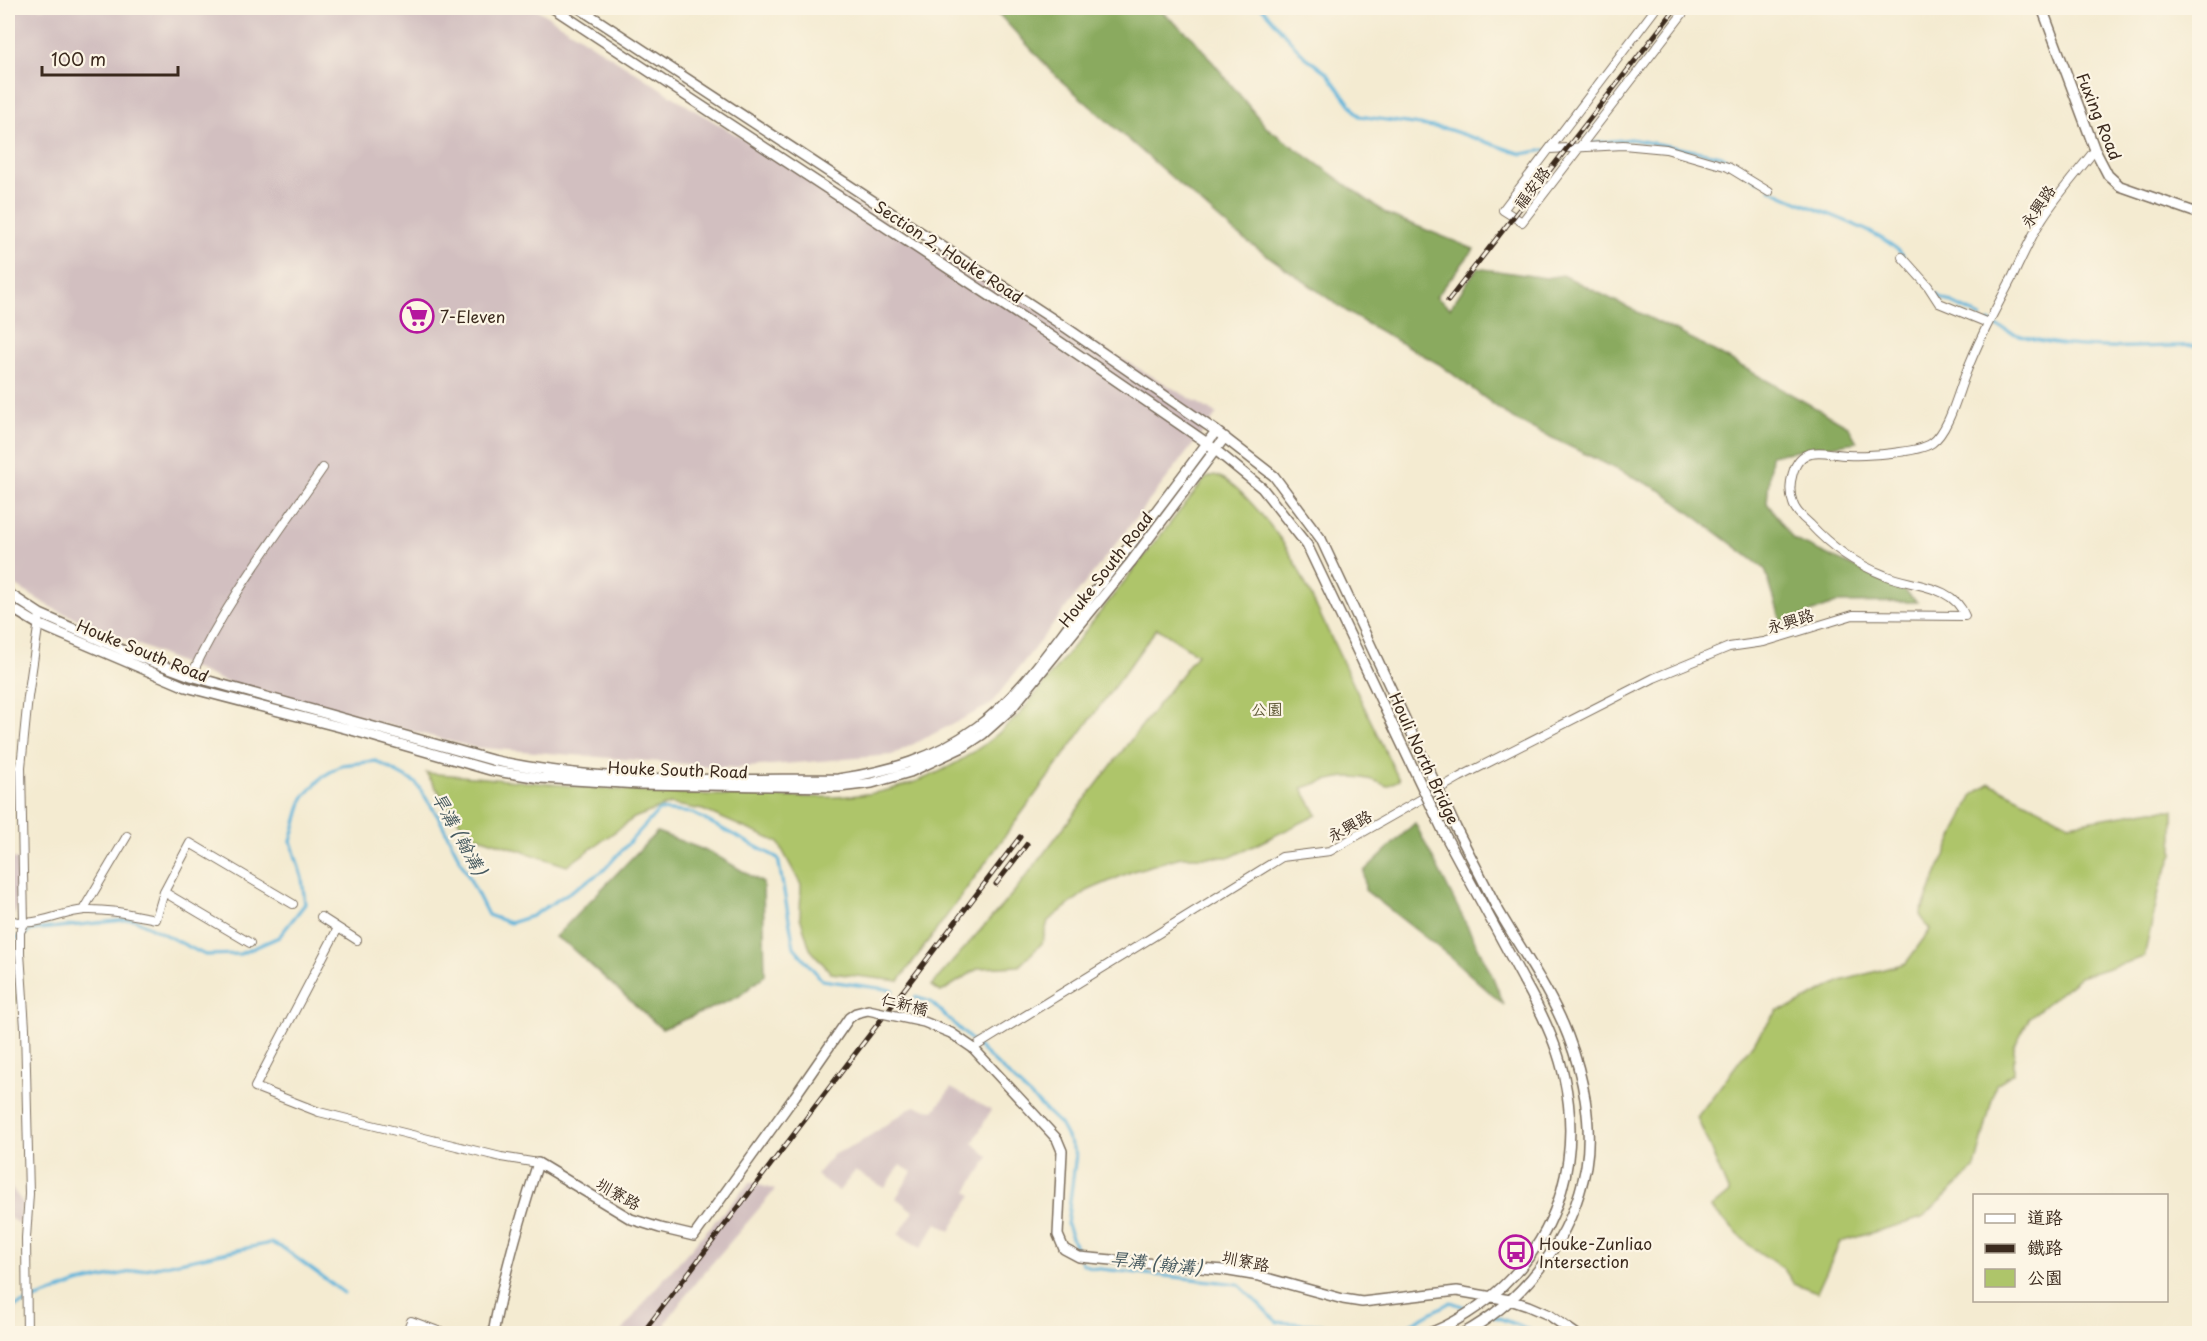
<svg xmlns="http://www.w3.org/2000/svg" width="2207" height="1341" font-family="'Playpen Sans','LXGW WenKai TC',sans-serif">
<rect width="100%" height="100%" fill="#fcf5e5"/>
<filter id="ink" filterUnits="userSpaceOnUse"><feTurbulence type="fractalNoise" baseFrequency=".0167" numOctaves="2"/><feDisplacementMap in="SourceGraphic" scale="12" xChannelSelector="R" yChannelSelector="G"/><feConvolveMatrix kernelMatrix="1 2 1 2 8 2 1 2 1" color-interpolation-filters="sRGB"/></filter>
<filter id="wash" filterUnits="userSpaceOnUse"><feTurbulence type="fractalNoise" baseFrequency=".008" numOctaves="4" result="noise"/><feDisplacementMap in="SourceGraphic" scale="24" xChannelSelector="R" yChannelSelector="G"/><feGaussianBlur stdDeviation="1.35" result="paint"/><feColorMatrix in="noise" values="0 0 0 0 0 0 0 0 0 0 0 0 0 0 0 0 0 1.4 0 .05"/><feComposite in="paint" operator="in"/></filter>
<g filter="url(#wash)">
<rect width="100%" height="100%" fill="#f4ebd1"/>
<path fill="#f7d1c7" d="M16,1307L17,1333H8V1311Z"/>
<path fill="#d2bfc0" d="M8,8H535L694,110L1217,414L990,705L892,755L736,768L472,747L226,682L52,608L8,581Z
M8,856L20,861L21,889L15,914L8,911Z
M951,1088L991,1110L973,1143L989,1157L967,1191L972,1195L950,1231L937,1223L921,1248L898,1234L914,1212L896,1198L912,1172L900,1165L885,1188L855,1171L839,1191L816,1175L834,1154L856,1145L914,1106L934,1111Z
M750,1182L775,1190L696,1282L666,1322L665,1333H621L653,1291Z
M8,1183L23,1203L19,1224L8,1217Z"/>
<path fill="#aec56a" stroke="#747844" stroke-width="1.5" d="M1214,475C1238,479 1283,540 1295,562L1399,780L1387,786C1355,770 1335,778 1302,788L1317,815L1231,857H1181L1133,871L1087,891L1048,921L1042,943L1019,966L979,968L941,992L931,986L1014,892L1197,654L1157,628L899,981L831,973L810,949L800,917L801,885L778,842L703,810L670,804L634,818L567,866L467,833L426,773C534,782 643,794 752,796C801,797 849,801 896,788C944,775 985,748 1020,714L1205,479Z
M1990,783L2069,824L2153,810H2173V854L2161,883L2144,957L2080,977L2030,1017L2014,1047V1073L1996,1084L1975,1168L1922,1218L1840,1242L1817,1292L1793,1283L1784,1269L1750,1246L1711,1208L1729,1193L1697,1117L1778,1010L1794,1006L1841,981L1906,963L1930,930L1920,915L1938,871L1972,796Z
M10,948L15,1004H8V950Z"/>
<path fill="#8aaa5e" stroke="#626a3e" stroke-width="1.5" d="M993,8H1157L1193,38L1266,127L1387,214L1474,249L1436,297L1450,308L1477,268L1546,278L1563,275L1696,341L1848,426L1857,442L1771,455L1767,503L1793,539L1904,590L1917,602L1836,603L1782,624L1765,569L1660,490L1513,419L1439,364L1355,317L1234,232L1058,78Z
M1415,823L1492,975L1504,1005L1448,955L1365,890L1364,871Z
M657,832L712,853L763,883L765,975L738,997L662,1029L567,944L555,937Z"/>
<g fill="none" stroke-linecap="round" stroke-linejoin="round">
<path stroke="#5db3da" stroke-width="3" d="M1262,8L1304,56L1327,73L1359,116L1447,129L1522,154L1545,150
M1584,144L1631,139L1722,156L1759,182
M1770,189C1805,208 1878,227 1903,255
M1937,294L1940,297L1981,317
M1989,322C2044,355 2138,347 2200,345
M8,943L32,930L134,919L205,955L240,954L279,937L305,904L302,878L291,841L303,798L322,777L342,765L376,761L416,783L439,818L488,915L510,923L532,916L603,871L659,810L692,813L778,858L794,947L822,980L893,990
M915,997L931,1002L1060,1124L1076,1154L1067,1225L1079,1255
M1081,1261L1083,1264L1092,1268L1238,1284L1277,1322L1399,1330L1451,1302L1470,1309
M8,1309L78,1283L271,1243L283,1248L344,1293
M1494,1316L1540,1334"/>
</g>
</g>
<g filter="url(#ink)">
<g fill="none" stroke-linecap="round" stroke-linejoin="round">
<g stroke="#7c6e5d" stroke-width="10">
<path id="minor" d="M1656,8L1503,210L1522,222L1687,8
M1550,149L1623,145L1666,149L1728,167L1769,192
M1902,257L1928,286L1939,303L1988,323
M191,676C225,602 277,535 323,468
M164,892L250,943
M83,910L127,836
M321,917L357,940
M8,919C33,930 59,912 85,910C109,909 133,915 156,919L164,892L190,843L293,904
M338,928L255,1087L319,1112L501,1157L538,1163
M973,1048L1282,857L1330,851L1460,777L1654,678L1729,647L1764,642L1853,615L1965,616C1953,584 1912,587 1884,575C1856,564 1830,546 1810,524C1804,519 1795,511 1793,503C1787,488 1792,457 1811,453C1823,450 1835,455 1847,455C1865,456 1918,453 1932,443C1948,432 1957,396 1964,378C1977,343 1995,310 2013,276C2022,257 2031,237 2042,219C2057,195 2077,173 2095,150
M27,1334L26,1238L29,1194L25,1028L20,953V932L24,924L21,767L28,697L40,614
M406,1334L411,1321L446,1334"/>
</g>
<g stroke="#7c6e5d" stroke-width="12">
<path id="tertiary" d="M553,8L1060,342L1207,443L1262,488L1307,545
M579,8L1068,329L1216,431L1274,476L1321,539
M2042,8L2095,150L2108,175L2120,186L2200,214
M8,593L40,614L129,653L191,676L492,760C605,785 723,779 838,779C891,771 933,759 977,727C1018,697 1048,652 1079,612C1125,552 1171,492 1216,431
M8,606L38,624L186,687L348,729L490,770L540,778L639,784L839,787L872,783L910,772L965,746L983,734L1011,709L1131,562L1225,437
M973,1048L1057,1139L1062,1151L1058,1235L1064,1249L1079,1257L1223,1270L1259,1276L1343,1299L1362,1302L1457,1291L1510,1300L1528,1306L1549,1315L1576,1334
M493,1334C503,1276 520,1219 538,1163L631,1219L660,1228L694,1236L795,1096
M1426,1334C1452,1326 1484,1304 1503,1286C1561,1231 1581,1155 1564,1077C1557,1043 1541,1011 1524,981
M1462,1334C1525,1300 1573,1238 1586,1166C1593,1125 1583,1075 1568,1036C1551,991 1521,950 1497,908"/>
</g>
<use href="#minor" stroke="#fff" stroke-width="8"/>
<use href="#tertiary" stroke="#fff" stroke-width="9"/>
<g stroke="#3b2a1e" stroke-width="5">
<path id="rail" d="M1448,301L1676,8
M996,884L1027,844
M642,1334L1020,837"/>
</g>
<use href="#rail" stroke="#fcf5e5" stroke-width="3" stroke-dasharray="9" stroke-linecap="butt"/>
<g stroke="#7c6e5d" stroke-width="12" stroke-linecap="butt">
<path id="tertiary-bridge" d="M1321,539L1456,828L1497,908
M1307,545L1445,835L1524,981
M795,1096L849,1018L856,1013L868,1010L924,1022L951,1033L973,1048"/>
</g>
<use href="#tertiary-bridge" stroke="#fff" stroke-width="9"/>
</g>
</g>
<defs>
<g id="supermarket-ring" transform="scale(1.725)"><circle r="9.5" fill="#fcf5e5" stroke="#b5179e" stroke-width="1.5"/><path d="M-6-5.5h2.5l.6 2H6L4.5 2H-2.5L-4.4-4H-6ZM-1.5 3.2a1.3 1.3 0 1 0 .1 0ZM3 3.2a1.3 1.3 0 1 0 .1 0Z" fill="#b5179e"/></g>
<g id="bus-ring" transform="scale(1.725)"><circle r="9.5" fill="#fcf5e5" stroke="#b5179e" stroke-width="1.5"/><path d="M-5-6H5V4H4V6H2V4H-2V6H-4V4H-5ZM-3.5-4V0h7V-4ZM-3.5 1.2v1.5H-2V1.2ZM2 1.2v1.5H3.5V1.2Z" fill="#b5179e"/></g>
</defs>
<g fill-rule="evenodd">
<use href="#supermarket-ring" x="417" y="316"/>
<use href="#bus-ring" x="1516" y="1252"/>
</g>
<g text-anchor="middle" dominant-baseline="central" stroke-width="4.5" stroke-linejoin="round" paint-order="stroke">
<g font-size="16" fill="#3b2a1e" stroke="#fcf5e5">
<text transform="translate(2100 116) rotate(68)">Fuxing Road</text>
<text transform="translate(1531 187) rotate(-53)">福安路</text>
<text transform="translate(2037 206) rotate(-56)">永興路</text>
<text transform="translate(949 251) rotate(33)">Section 2, Houke Road</text>
<text transform="translate(1105 569) rotate(-52)">Houke South Road</text>
<text transform="translate(1790 620) rotate(-17)">永興路</text>
<text transform="translate(143 650) rotate(22)">Houke South Road</text>
<text transform="translate(1425 758) rotate(65)">Houli North Bridge</text>
<text transform="translate(678 769) rotate(2)">Houke South Road</text>
<text transform="translate(1349 825) rotate(-29)">永興路</text>
<text transform="translate(905 1003) rotate(14)">仁新橋</text>
<text transform="translate(619 1193) rotate(29)">圳寮路</text>
<text transform="translate(1246 1260) rotate(11)">圳寮路</text>
</g>
<g font-size="16" fill="#3b2a1e" stroke="#fcf5e5" text-anchor="start">
<text x="440" y="316">7-Eleven</text>
<text x="1539" y="1243">Houke-Zunliao<tspan x="1539" dy="18">Intersection</tspan></text>
</g>
<g font-size="16" fill="#5e5835" stroke="#fcf5e5">
<text x="1267" y="708">公園</text>
</g>
<g font-size="18" font-style="italic" fill="#475a60" stroke="#fcf5e5">
<text transform="translate(460 833) rotate(61)">旱溝 (翰溝)</text>
<text transform="translate(1156 1262) rotate(6)">旱溝 (翰溝)</text>
</g>
</g>
<rect width="2207" height="1341" fill="none" stroke="#fcf5e5" stroke-width="30"/>
<rect x="1973" y="1194" width="195" height="108" fill="#fcf5e5" stroke="#afa495" stroke-width="1.5"/>
<rect x="1985" y="1214" width="30" height="9" fill="#ffffff" stroke="#afa495" stroke-width="1.5"/>
<text x="2027" y="1224" font-size="18" fill="#3b2a1e">道路</text>
<rect x="1985" y="1244" width="30" height="9" fill="#3b2a1e" stroke="#afa495" stroke-width="1.5"/>
<text x="2027" y="1254" font-size="18" fill="#3b2a1e">鐵路</text>
<rect x="1985" y="1269" width="30" height="18" fill="#aec56a" stroke="#afa495" stroke-width="1.5"/>
<text x="2027" y="1284" font-size="18" fill="#3b2a1e">公園</text>
<path d="M42 66v9h136v-9" fill="none" stroke="#3b2a1e" stroke-width="3"/>
<text x="51" y="66" font-size="18" fill="#3b2a1e" stroke="#fcf5e5" stroke-width="4.5" paint-order="stroke">100 m</text>
</svg>
